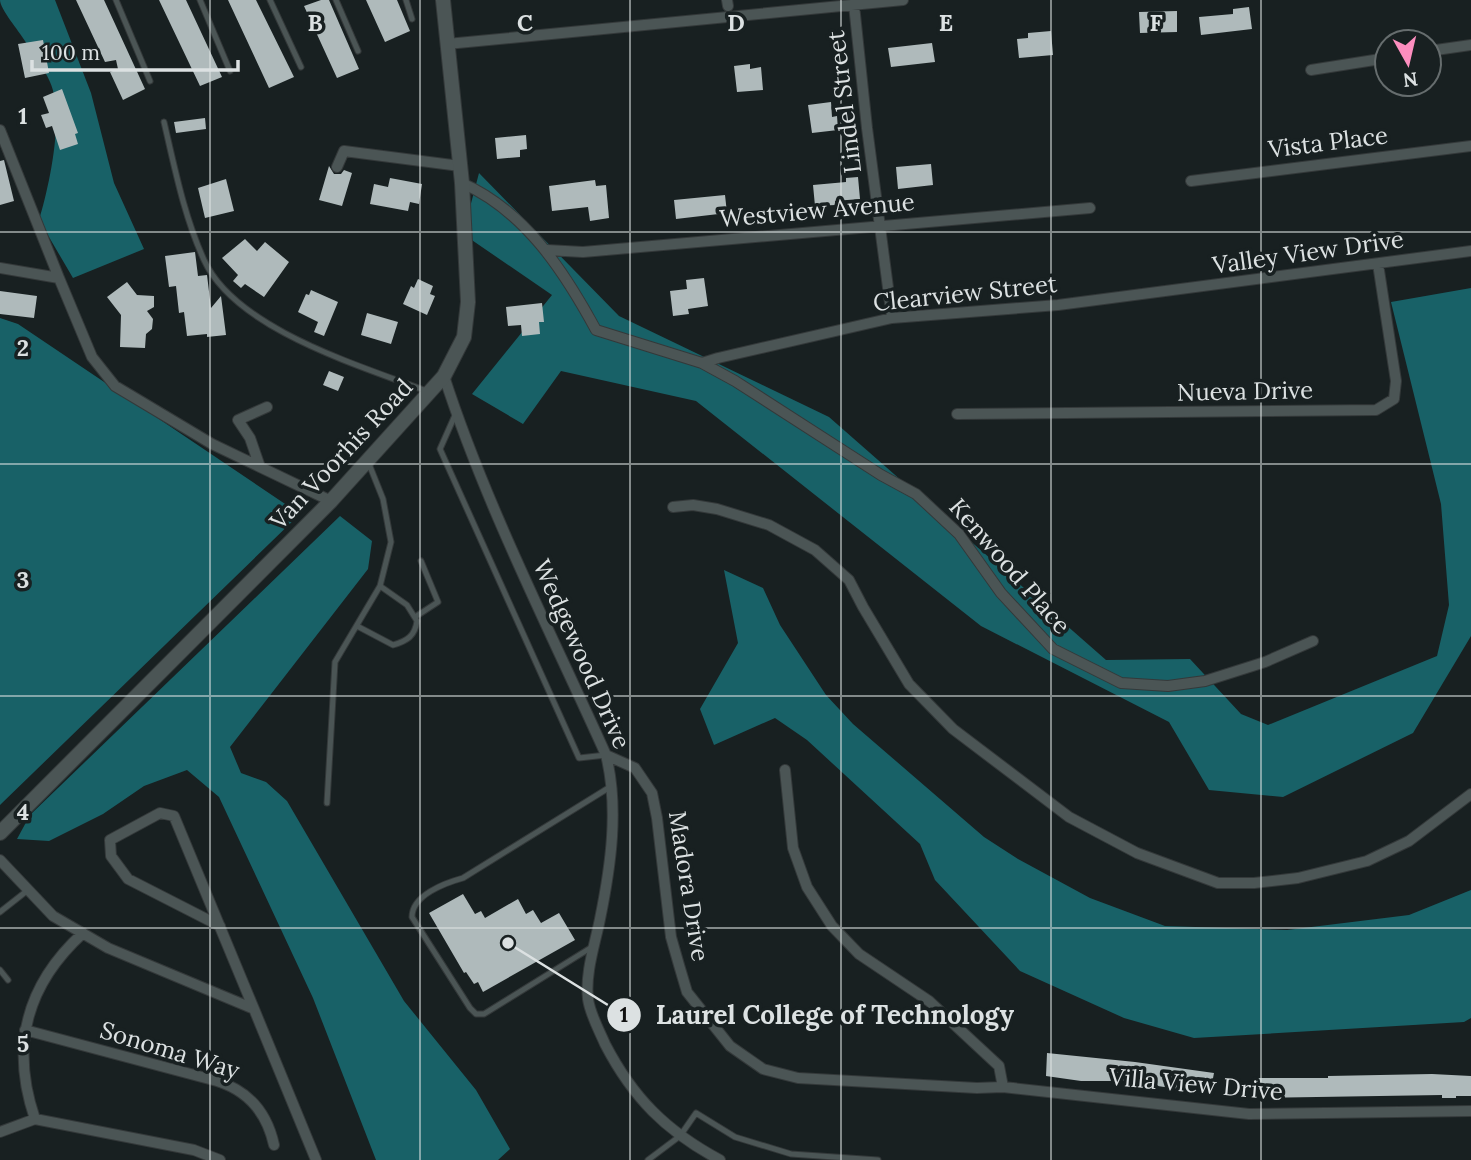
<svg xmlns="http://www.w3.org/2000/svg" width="1471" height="1160" font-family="Lora,serif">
<rect width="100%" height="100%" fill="#182021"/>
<path fill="#186167" d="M0,0H55L91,93L114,183L144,249L73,278L39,220C49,187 65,115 50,82C44,68 33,54 25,41C19,31 0,9 0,0Z
M479,173L619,316L829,417L1106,660L1190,659L1241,714L1268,725L1437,656L1449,605L1441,504L1391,302L1471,288V636L1413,733L1283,797L1209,790L1169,722L981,626L696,401L561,371L523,424L472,394L552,295L463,234Z
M0,318L18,324L300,514L0,805Z
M340,516L372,541L368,569L230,747L241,773L266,782L287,801L404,1001L476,1090L510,1149L498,1160H376L313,998L219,797L187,770L144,786L103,814L49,841L17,839L30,815Z
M724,570L763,588L780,625L826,695L853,724L984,837L1018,859L1090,898L1165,926L1287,930L1409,915L1471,890V1018L1464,1022L1194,1038L1124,1018L1020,971L935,880L920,844L807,740L775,718L714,745L700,709L738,643Z"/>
<path fill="#afbabb" d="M76,0H104L145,89L123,100L110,72L118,69L116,60L105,62Z
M159,0H186L222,77L200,86Z
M228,0H256L294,77L269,88Z
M321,0H329L359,69L337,78L304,6Z
M366,0H397L410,31L385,42Z
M1249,7L1252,29L1201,35L1199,17L1233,14V9Z
M1177,11V32L1140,33L1139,12Z
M1051,31L1053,55L1019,58L1017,39L1028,38V33Z
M43,40L49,73L25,78L18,44Z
M932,43L935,62L891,67L888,48Z
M750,64V69L761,67L763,90L737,92L734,66Z
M62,89L78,133L75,134L78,144L60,150L52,126L46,128L41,115L49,113L43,97Z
M831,102L832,117L837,116L838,130L812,133L808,105Z
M205,118L206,129L176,133L174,122Z
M526,135L527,149L520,150V157L497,159L495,138Z
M4,160L14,201L0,205V161Z
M931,164L933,185L898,189L896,167Z
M329,166L334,174H341L344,170L352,173L342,206L319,200Z
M858,177L860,199L835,201V205L815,206L813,185L846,182V178Z
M390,178L422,184L419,204L410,202L408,211L370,204L374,184L388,187Z
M226,179L234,211L205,218L198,188Z
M595,180L596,186L606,185L609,218L590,221L588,207L552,211L549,186Z
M725,195L727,213L676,219L674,200Z
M245,239L257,251L265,242L289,262L264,297L245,284L241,288L233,281L238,275L222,258Z
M195,252L198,276L207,275L211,308L221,296L226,335L207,337V334L187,336L184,312L179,313L176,286L169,287L165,256Z
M704,278L708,306L688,309L689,314L673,316L670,291L687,289L686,280Z
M418,279L433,286L430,294L435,296L427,315L403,304L411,286L414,288Z
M127,282L137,295L154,296V307L147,311L153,319L152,329L146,334L145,348L120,347L121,315L107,297Z
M311,290L338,302L324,336L314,332L318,322L298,312L306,294L309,295Z
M0,291L37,296L34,318L0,314Z
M542,303L544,322H539L540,334L522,336L521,325L508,326L506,307Z
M367,313L398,322L391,344L361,335Z
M329,371L344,377L338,391L323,385Z
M463,894L475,914L481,911L485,918L518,899L526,914L533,910L541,923L559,913L575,940L483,992L478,982L474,984L466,972L464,973L429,913Z
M1047,1053L1135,1062L1214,1073L1210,1094L1125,1081H1081L1046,1076Z
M1432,1074L1471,1076V1096H1456V1098H1442V1095L1258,1098L1257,1078H1328V1076Z"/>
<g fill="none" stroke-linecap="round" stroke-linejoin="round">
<g stroke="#34393a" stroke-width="7">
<path id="service" d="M116,0L150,81
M200,0L230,71
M270,0L301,67
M336,0L358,51
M406,0L412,19
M164,122C175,169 184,216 204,260C236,330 362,366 429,392
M456,413L440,449L579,758L606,755
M415,617L438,602L421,561
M357,626L393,645C407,641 415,636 417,621L407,605L380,586
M327,803L335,662L380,586L391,542L383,499L369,464
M0,912L28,890
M592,947L484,1014H476L470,1008L412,917C412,895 445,883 463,878L610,787
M0,970L8,980
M648,1160L680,1136L696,1113L735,1137L791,1154L878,1160"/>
</g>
<g stroke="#34393a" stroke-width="12">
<path id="minor" d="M727,0L728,6
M854,5L867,128L892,318
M447,44L903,0
M1429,51L1471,45
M1311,70L1387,58
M0,130L59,278L0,268
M337,167L344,151L460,166
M1191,181L1471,146
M462,183C525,211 564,271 596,330L702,363L735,381L881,475L916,494L959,534L1001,593L1053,649L1121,683L1168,686L1205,681L1265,662L1313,641
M547,250L583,252L1090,208
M59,278L92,357L115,386L212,444L331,501
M702,363L718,358L892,318L1058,305L1471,251
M444,376C486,506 550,630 606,755C619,808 611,865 600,919C595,944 585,973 588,999C590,1014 599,1030 605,1044C633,1098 666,1131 720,1160
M957,414L1376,410L1394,399L1396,381L1378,264
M260,467L250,438L238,420L267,407
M673,507L693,505L717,509L769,525L815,550L849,580L863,607L909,684L953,729L1069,817L1137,853L1218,883H1254L1298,878L1367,861L1409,841L1471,794
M606,755L635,768L652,793L657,818L671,937L679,965L687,992L730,1046L763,1069L798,1078L977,1088L1003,1087L1249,1114L1471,1111
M785,770L793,848L807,887L832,926L859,954L929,1001L999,1066L1003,1087
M0,860L53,916L108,948L254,1009L316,1160
M220,926L128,879L111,856L110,840L160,813L174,816L254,1009
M83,933C26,985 10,1046 35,1119L194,1150L220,1160
M25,1030L217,1081C249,1091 267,1113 274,1145
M0,1132L35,1119"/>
</g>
<g stroke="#34393a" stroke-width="16">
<path id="tertiary" d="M0,833L331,501L444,376L464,337L468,302L462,183L443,0"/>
</g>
<use href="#service" stroke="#4b5555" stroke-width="5"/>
<use href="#minor" stroke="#4b5555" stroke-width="10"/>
<use href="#tertiary" stroke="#4b5555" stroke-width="14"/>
</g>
<path fill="none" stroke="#dce1e2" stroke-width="2" stroke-opacity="0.55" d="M210,0V1160M420,0V1160M630,0V1160M841,0V1160M1051,0V1160M1261,0V1160M0,232H1471M0,464H1471M0,696H1471M0,928H1471"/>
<g text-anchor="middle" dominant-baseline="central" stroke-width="7" stroke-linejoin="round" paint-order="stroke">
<g font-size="24" fill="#dce1e2" stroke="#182021">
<text transform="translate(844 102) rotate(-97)">Lindel Street</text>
<text transform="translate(1328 142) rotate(-7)">Vista Place</text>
<text transform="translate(817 210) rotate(-5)">Westview Avenue</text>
<text transform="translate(1308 252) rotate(-8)">Valley View Drive</text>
<text transform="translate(965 293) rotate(-6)">Clearview Street</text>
<text transform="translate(1245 391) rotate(-1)">Nueva Drive</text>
<text transform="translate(341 454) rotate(-47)">Van Voorhis Road</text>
<text transform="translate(1010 566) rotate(49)">Kenwood Place</text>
<text transform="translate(582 654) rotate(66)">Wedgewood Drive</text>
<text transform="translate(689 886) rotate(81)">Madora Drive</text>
<text transform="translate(170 1050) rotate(17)">Sonoma Way</text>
<text transform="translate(1196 1084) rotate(5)">Villa View Drive</text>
</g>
</g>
<g font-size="23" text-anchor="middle" font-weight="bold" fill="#dce1e2" stroke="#182021" stroke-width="7" stroke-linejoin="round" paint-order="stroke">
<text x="315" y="31">B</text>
<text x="525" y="31">C</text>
<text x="736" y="31">D</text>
<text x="946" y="31">E</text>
<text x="1156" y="31">F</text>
<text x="23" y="124">1</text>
<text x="23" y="356">2</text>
<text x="23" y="588">3</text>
<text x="23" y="820">4</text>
<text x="23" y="1052">5</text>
</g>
<path fill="none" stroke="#dce1e2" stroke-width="2.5" d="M508 943L624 1015"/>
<g fill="#dce1e2" stroke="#182021" stroke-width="2.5">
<circle cx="508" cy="943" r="7"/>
<circle cx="624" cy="1015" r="18"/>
</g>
<g font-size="21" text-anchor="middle" font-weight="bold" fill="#111">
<text x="624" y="1022">1</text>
</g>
<g font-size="26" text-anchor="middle" font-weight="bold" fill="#dce1e2" stroke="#182021" stroke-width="7" stroke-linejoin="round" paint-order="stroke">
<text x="835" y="1024">Laurel College of Technology</text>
</g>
<g transform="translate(1408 63) rotate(172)"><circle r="33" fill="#182021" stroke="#666d6e" stroke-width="2"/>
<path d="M0-5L12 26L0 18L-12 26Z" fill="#fd8ebf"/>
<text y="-10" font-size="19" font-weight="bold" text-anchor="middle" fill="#dce1e2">N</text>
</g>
<path d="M32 60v10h206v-10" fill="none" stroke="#dce1e2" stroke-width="3.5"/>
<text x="42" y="60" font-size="21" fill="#dce1e2" stroke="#182021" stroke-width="5" paint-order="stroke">100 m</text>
</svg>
